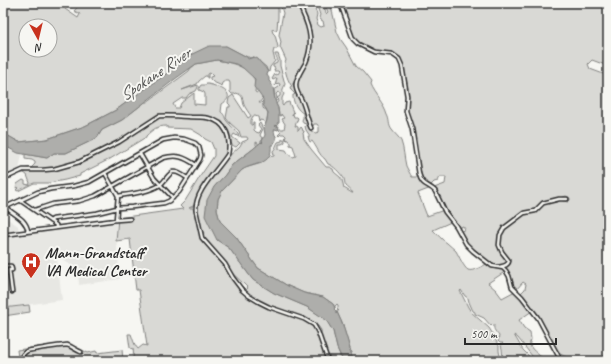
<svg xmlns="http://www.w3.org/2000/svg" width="611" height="364" font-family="Caveat,sans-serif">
<rect width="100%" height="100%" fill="#f6f6f2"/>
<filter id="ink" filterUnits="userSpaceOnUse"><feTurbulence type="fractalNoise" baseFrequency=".025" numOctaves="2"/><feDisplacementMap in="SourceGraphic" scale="8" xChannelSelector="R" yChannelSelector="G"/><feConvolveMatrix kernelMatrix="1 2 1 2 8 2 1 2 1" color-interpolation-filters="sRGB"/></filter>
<g filter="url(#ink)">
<path fill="#e7e7e3" d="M3,145L18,153L22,154L19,170L16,173L8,176L3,177Z
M3,217H5L18,226L19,232L3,234Z
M117,221L116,237L120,279L79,285L78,272L76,269L61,258H57L62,300L3,308V236Z"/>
<path fill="#d9d9d5" stroke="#828280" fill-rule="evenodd" d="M3,3H59L65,5V9L78,18L80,14L74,11L80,4L84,6L86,3H278V17L277,29L276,30H274L273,28L272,30L273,33L275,35L278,47L277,49H274L273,53L275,61L270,67L269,72H268L266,67L254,57L249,58V57H247L226,46L186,57L170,71L116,110L85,126L47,139L19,142L3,133ZM26,26H50V50H26Z
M282,3H297C301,10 304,16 307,23C315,44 304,64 295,83H293V85L295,86L297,96L302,103L308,125L311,131L315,133L319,132V127L317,124H314L313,126L310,125C308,118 306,111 303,104C301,96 295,91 297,83C305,64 315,47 310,26C307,18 303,10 299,3H315V9L317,14L316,19L318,25L321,27L324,26L323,21L321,20L319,17L320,15L316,3H321L320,7H326L325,9H323L324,10L325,9L326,14L328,12L326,7L327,5L328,7L329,6L327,4L326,5L325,3H340V5L331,6L337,32L341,40L346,47L356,66L363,72L371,82L370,85C374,95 384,104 387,115C390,120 388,125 392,130C394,133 399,137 401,141C404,149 404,158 406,166C408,170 410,174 412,177H418C421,183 424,185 431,188L418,193L427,216L444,210L445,214L451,222L433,230C438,235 442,240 447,243C450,246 453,248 456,251C459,256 464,268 468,270C473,272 483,266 488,263L493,266L504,269L506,271L488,283L496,290L502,298L515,291L532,311L519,320L524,328L530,332C530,334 531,337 531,339C531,342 529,342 530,345C531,350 542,357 546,361H536L518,338L514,335L523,350L528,355L530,359L532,361H515L509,356L507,357V359L513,361H503C502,356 503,350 501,345L503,343H500L498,341L499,336C496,332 493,330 494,325L493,324L491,326L484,318L475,314V312L473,311L469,302L468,298L465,296L461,290L460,291L468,307L471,312L489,328L496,339V341L499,346V351L501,361H353L351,353H352V352L350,350V349L343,326L344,325H343L337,312V310L339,311L337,309L338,308V305L337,304L335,306V308L333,304L323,297L304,293L288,286L258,268L252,260L236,237L220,221L217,210L218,199L222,191L242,170L245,168L262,163L268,157L274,156V155L273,151C276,148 276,145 278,142L282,141V139H284L285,141V142L282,144H279V149L286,150C288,153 289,156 293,157L296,156L293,146L290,145V143L288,140L285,139L286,136L284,134H281L279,136L278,135L281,132L278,129H284L285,124L282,119L284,118L281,114V116L279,115L278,108L276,104L279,100L277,98L280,96V93L278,92L276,94L277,98L276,101H275L274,90L279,87L280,84L278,83L275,86L277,78L273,80L272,79L275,74L277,75L279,72L278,71H274L275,68L273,67V65L277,63C278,56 276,59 275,54H278L280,60V66L285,84C284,88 281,90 284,94L282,98V105L283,106L285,103L289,102L293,112L294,113L292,114V115L293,114L294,117H297L298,118L295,126H296L298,127V131L301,127L302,128L303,131H304V132L303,133L304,139L311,149L326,167H329L333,169L334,172L340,177L342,180L344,188L352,193H353C351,190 348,188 346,186C344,183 345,179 343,177C339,172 334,166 328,164L325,159C319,155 317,147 312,141L310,142L309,140L308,136H310L306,130L305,126H306V124L303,123L302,120L303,118V113C298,111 292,101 293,95H294L295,94L291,90L290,87L292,86L291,85C287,79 283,67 286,60L280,47L281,42L279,35L280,29L283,13L281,7Z
M341,3H608V66L592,60L588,64L590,69L606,75L608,71V361H568L566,357L562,355L555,347L541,323L538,314L520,294L525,289L526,284L523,282L516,290C509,282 512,272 502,267L509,264L510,261L500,248L501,233L507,226L525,214L534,212L543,204L559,200L568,202L570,200C571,198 568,197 566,196L543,203L534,210L529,211L505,226L501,231L499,235L498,245L500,251L508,261L506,264L498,266L493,265L489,262L474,250L467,243L460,232L465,229L463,226L458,228L449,218L442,202L434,188L445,184L446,177H440L438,181L434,182L430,186L424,183L421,178L422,177L420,171L413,129L407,110L408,96L403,65L399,58L393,53L374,51L358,43L354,39Z
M217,60C231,63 249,66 255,81C254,85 256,88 255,92L257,93L259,92L263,98L259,103H261L263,101V108L264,109H266L268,113L266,125L264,121L260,120L259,122L258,117L255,116H253L251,120V125H252L253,124V122H254V130L256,132L259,133L260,132L261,129L258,125L260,123L263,129L260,135L261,137L263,138L262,141H261V142L258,145V143L256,142V145L257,146L232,165L225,175L214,187L217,240L229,248L253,280L274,293L307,307L324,318V320H326V321H327L333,331L337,348L340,355L339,356H341L342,361L339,359L338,361H329L322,342L321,330L318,326L303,318L272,307L253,297L242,289V287H243L246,290L248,288L245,285L231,272L225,262L209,246L202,236L204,233L200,227L196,206L197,202L206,184L227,158L240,146L242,142L247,140L248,139L247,137H241L239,131L230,123L226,118L228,107H230V105L228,103L229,98L233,95L248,118L251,116C249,113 246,109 244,105C242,99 244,95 236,93L235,94H232L230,92V83L229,81H225L222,83L221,86L220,85L213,82L210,79V77L213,76L210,73L208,74V78H207V76H205L199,81L197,84L182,90L185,89L198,85V87L196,91L189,94L186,98H182L173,104L175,108H179L181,103L194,93V104L205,105V94L204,92L199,90V88L201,85H206V84H208C217,86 239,93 222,104L221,112C225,115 224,116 226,120C230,126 236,129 239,136V137L234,134L232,137L240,143L236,147L232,145L224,128L213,119L159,116L118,141L80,161L61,167L45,169H25L27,168H31L35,164V162L32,160L25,159V154L47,158L54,153H66L97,138L102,130L122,120L145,102H147L189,71L190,69L196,64Z
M166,116L207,119C222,122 230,133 228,149C228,149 227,154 227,155C225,158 221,162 219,165C210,177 198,190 195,205L189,208H193L201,240L223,265L232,278L242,290L259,303L310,323L316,329L327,361H17L18,357L17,350L68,343L88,353L96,351L97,353L122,350L123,360L133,359C133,357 134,351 133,349L130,348L128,334H131C133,339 134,345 138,349L143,345L147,346L139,290H136L130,239L116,241L118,218L183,209L180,206L185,201L201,175L214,156V149L211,142L205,139L201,135L191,129L167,128V126C157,126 153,129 146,136V137L110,159L80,174V176L65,180L49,183H34L18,191L16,190L18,188V187L16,188L17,184L23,180L25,181V184L29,185L30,183L27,175L24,173H20L18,175H15C32,168 52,171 70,166C102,156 131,135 160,117Z
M29,305L30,312L4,316L3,308Z"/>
<path fill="#aeaeab" stroke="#7a7a78" d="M209,46H226L247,57L248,59L254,57L258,59C260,63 265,66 268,72L267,75L269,78V81C275,86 273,95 276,103C276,105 278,107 278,109C279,113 279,118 279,122L277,123L278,125L277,126L276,125L275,126L276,127L279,126L278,130L275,129L274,131L275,135L276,136V140L273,145H271C273,166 254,162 242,170L222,191L218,199L217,210L220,221L236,237L252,260L258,268L288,286L304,293L323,297L333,304L335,308L334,309L336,311V314L337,312C343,324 346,335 350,349L348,350L351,352V355L353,361H343L337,348L333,331L326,320L307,307L274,293L253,280L229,248L217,240L205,216L207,200L214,187L225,175L232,165L253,149L261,142L262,143L263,142L262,141L265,135L264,128L267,120L268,113L266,109L263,105V99C261,97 257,90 254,87L255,79L243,68L236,64L217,60L196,64L175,79L122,120L102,130L97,138L66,153H54L47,158L18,153L3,145V133L19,142L47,139L85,126L116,110L170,71L186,57Z"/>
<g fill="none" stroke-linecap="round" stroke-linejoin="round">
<g stroke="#2b2b2b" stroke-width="5.5">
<path id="minor" d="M61,3L72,5L79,3
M298,3C308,23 315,40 306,62C303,68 296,78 296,84C295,91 300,96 302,101C306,110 307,119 311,128
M340,3L353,39L358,44L374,52L392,54L399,59L402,66L407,96L406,111L412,129L419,174C422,186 428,184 435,191L445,212L456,226L466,244L473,251L492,266L503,268L506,271L509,276L512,287L522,297L538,318L561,361
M140,154L154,178L173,198
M105,173L118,196L116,220
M3,177L10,176L23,170H43L54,169L79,162L119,142L159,116C169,115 179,116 190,117C196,117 202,117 208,118C227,122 231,138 228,154C218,170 194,191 196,211L202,238L225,264L233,278L242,290L249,296L259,302L269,307L304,319L314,325L318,332L328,361
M118,196C131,194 149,192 160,185C164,182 169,173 173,172C178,171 184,176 187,178
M21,201L56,225V227
M3,207L8,206L38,192L51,189L74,186L89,182L163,140L174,138L184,139L195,143L199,147L201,155L200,159L179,192L169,201L164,203L132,207L117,208L97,213L53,219L50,221
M5,207C15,215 26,219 28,231
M35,210L53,204L79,201L95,196L163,158C177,154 184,157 196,165
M3,235L116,220L130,219
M499,267C503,266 508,266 509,261L502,252L499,245L500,235L504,228L524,213L535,211L543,203L559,199H567
M3,269L5,268L6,266H11L12,270H9L12,292
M19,361C21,357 23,353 27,351C30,350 63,345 67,345C71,346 76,350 81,352"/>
</g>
<g stroke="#2b2b2b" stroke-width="7">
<path id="major" d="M3,358V361"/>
</g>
<use href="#minor" stroke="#f6f6f2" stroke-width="2.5"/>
<use href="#major" stroke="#f6f6f2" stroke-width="4"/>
</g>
</g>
<defs>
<g id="hospital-pin" transform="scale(1)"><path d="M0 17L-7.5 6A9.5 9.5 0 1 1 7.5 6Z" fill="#c8321e" stroke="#f6f6f2"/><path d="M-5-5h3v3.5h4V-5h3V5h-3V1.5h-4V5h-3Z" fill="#fff"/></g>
</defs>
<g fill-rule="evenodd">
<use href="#hospital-pin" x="31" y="262"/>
</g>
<g text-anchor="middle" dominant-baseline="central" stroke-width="4" stroke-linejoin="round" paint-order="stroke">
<g font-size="16" font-weight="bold" fill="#2b2b2b" stroke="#f6f6f2" text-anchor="start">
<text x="45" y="253">Mann-Grandstaff<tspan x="45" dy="18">VA Medical Center</tspan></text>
</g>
<g font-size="17" font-style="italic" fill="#525251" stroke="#f6f6f2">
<text transform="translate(155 74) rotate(-34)">Spokane River</text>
</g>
</g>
<rect width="611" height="364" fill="none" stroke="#f6f6f2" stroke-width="16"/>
<rect x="8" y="8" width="595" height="348" fill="none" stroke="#2b2b2b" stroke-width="1.5" filter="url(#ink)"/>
<g transform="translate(38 38) rotate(172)"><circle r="19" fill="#f6f6f2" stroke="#a5a5a2"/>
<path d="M0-3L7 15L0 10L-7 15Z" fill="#c8321e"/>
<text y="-6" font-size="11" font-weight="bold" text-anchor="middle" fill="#2b2b2b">N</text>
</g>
<path d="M465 338v6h91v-6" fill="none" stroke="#2b2b2b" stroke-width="2"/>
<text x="471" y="338" font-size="12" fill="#2b2b2b" stroke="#f6f6f2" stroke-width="3" paint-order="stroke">500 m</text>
</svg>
